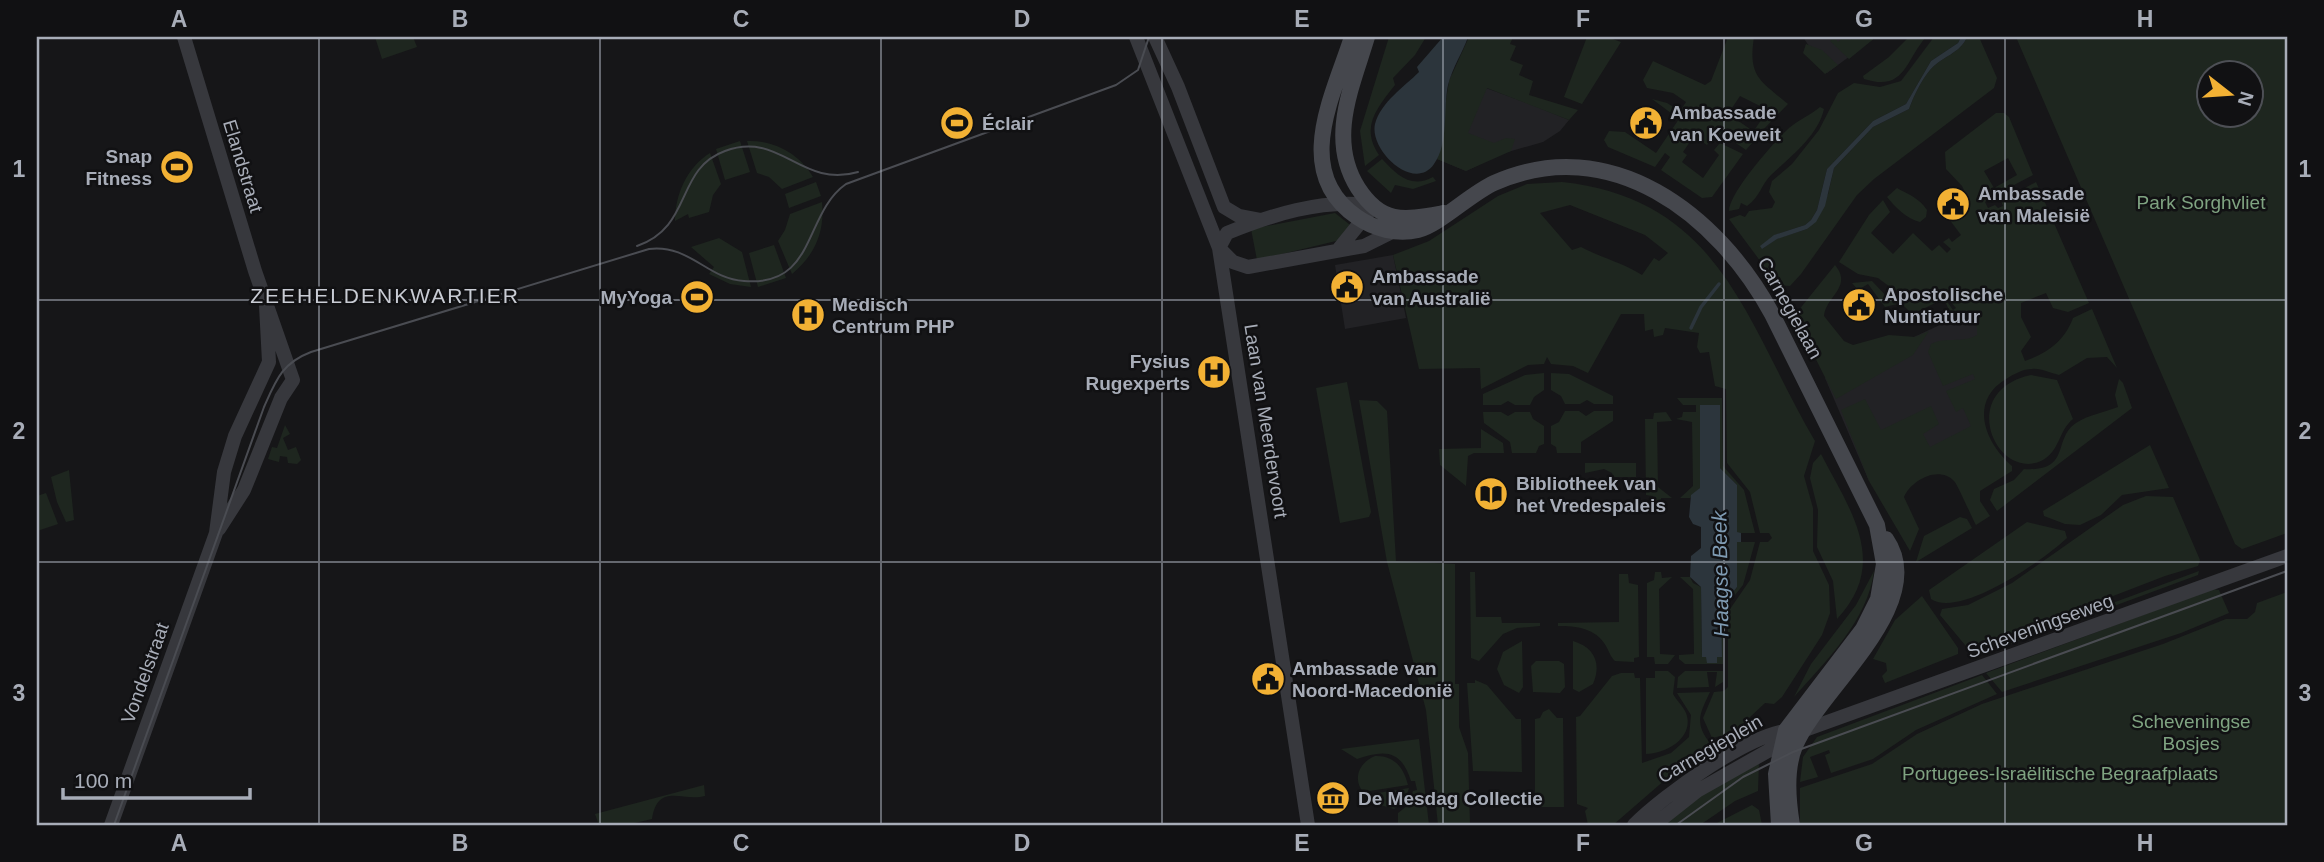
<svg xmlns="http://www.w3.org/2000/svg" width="2324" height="862" font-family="Helvetica,sans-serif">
<rect width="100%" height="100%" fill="#161618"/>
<path fill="#222225" d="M1803,37H1876L1827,73Z
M1451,75L1527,103L1569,120L1560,131L1543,142L1501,154L1466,171L1437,159Z
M1393,255L1406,318L1345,329L1335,265Z
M1981,306L2011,368L1960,392L1977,426L1869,481L1825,378Z"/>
<path fill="#1e261f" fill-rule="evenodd" d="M375,37H413L417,47L382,59Z
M1389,37H1426L1415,55L1393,78L1395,85C1377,108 1360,127 1379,155L1365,166L1360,131Z
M1469,37H1513L1510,44L1516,46L1510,60L1523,65L1519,75L1533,81L1529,95L1578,110L1569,120L1487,88L1468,133L1494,143L1506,138L1515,139L1511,151L1466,171L1437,159L1449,81Z
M1587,37H1607L1621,42L1582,104L1564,97Z
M1728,37H1754C1748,76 1759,80 1788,104L1761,132L1755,129L1768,110L1740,96L1728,114L1759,135L1746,150L1730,139L1714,136L1707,145L1694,136L1683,152L1687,155L1682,162L1703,178L1719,155L1714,150L1720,143L1743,154L1712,197L1702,198L1661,170L1670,157L1665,153L1655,167L1608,147L1604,140L1609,131L1625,132L1656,153L1679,119L1652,99L1667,103L1680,111L1686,102L1673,93L1647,88L1643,80L1653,61L1705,85L1711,81Z
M1844,37L1850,40L1854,37H1876L1849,59L1830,41L1834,38L1838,42Z
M1909,37H1926C1905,61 1905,92 1864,79L1863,76L1889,57Z
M1934,37H1961L1958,43L1931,61L1906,104L1873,121L1827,169L1817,210L1811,220L1805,225L1775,235L1762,249L1776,239L1807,229L1828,194L1834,168L1873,127L1909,109C1914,95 1921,81 1930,70C1941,57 1961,53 1967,37H1979L1997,78L1994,88L1874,179L1857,195L1801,274L1790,286L1778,285L1729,219L1740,215L1745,217L1749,211L1772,208L1775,202L1769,192L1772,181L1792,164L1819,130L1838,93L1854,83L1880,87L1901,81Z
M2016,37H2287V533L2248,547L2242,549L2235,544ZM2208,74H2250V116H2208Z
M1806,44L1822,50L1838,65L1825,74L1803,53Z
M1820,107L1824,109C1818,136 1790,157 1771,175C1761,185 1760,197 1747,206L1741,203L1739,209L1729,211C1729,193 1774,142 1789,128C1798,120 1811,115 1820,107Z
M1996,113H2004L2009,117L2033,175L1997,194L1995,192L1985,202L1988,208L1995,205L1998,208L2003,206L2001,201L2036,182L2089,303L2068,312L2053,308L2046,293L2021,303V317L2031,337L2021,351L2025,361C2047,353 2064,342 2073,318L2092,309L2117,368L2107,357L2087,358L2059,375C2050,373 2041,368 2032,369C2023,369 2014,374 2006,379C1969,401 1984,442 2012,466V471L1980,491V501L1990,516L1976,525C1971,516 1958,485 1954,481C1938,465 1911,481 1904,497L1919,529L1910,551L1869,481L1841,410L1865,399L1881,430L1931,406L1939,424L1923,434L1930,447L1971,426L1963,408L1956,412L1946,391L1975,379L1973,374L1943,386L1928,352L1931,344C1946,336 1961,344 1977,335V327L1962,315L1953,319L1944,299L1912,314L1901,303L1885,307L1868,284L1858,290L1852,283L1872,281L1889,299L1919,302L1943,296L1953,310L1956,308L1944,294L1902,296L1878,278L1858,274L1839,262L1869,215L1883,200L1890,212L1871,233L1893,254L1913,233L1932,251L1939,245L1947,253L1951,249L1943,242L1949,238L1952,242L1961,235L1946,215L1961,209L1960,205L1968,198L1962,186L1946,169L1945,152ZM2008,158L2017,175L1994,188L1984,171Z
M740,141L750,172L725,180L716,149Z
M747,141C774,140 800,154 813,177L782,189L769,177L757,173Z
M710,153L721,184L713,195L709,212L689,218L688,214L675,221C675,195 687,167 710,153Z
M1382,159C1397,175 1411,189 1433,177L1436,181L1413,189L1395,185L1391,193L1367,171Z
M816,182L821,196L789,208L785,194Z
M1562,182C1722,199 1746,324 1815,441L1804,476L1813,508V551L1829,585L1830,613L1822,635L1782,697L1774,704L1765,703L1733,733L1712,738L1703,718L1714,692L1724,691L1728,687V612L1750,580L1760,542H1768L1772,538L1769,533H1760L1750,492L1727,463L1726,389L1715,386L1709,352L1700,353L1697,347L1699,333L1665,328L1663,335L1654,337L1653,329L1645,331L1644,314H1621L1588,373L1573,366L1551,364L1547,357L1544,364L1528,365L1481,389L1480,368L1419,369L1393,255L1429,241L1498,196L1527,184ZM1570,205L1645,235L1668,253L1659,261L1654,258L1642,275C1623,263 1602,258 1581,247L1572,250L1540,213Z
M1897,188C1909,195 1918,197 1927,210L1926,217L1920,222C1907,219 1895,207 1887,197Z
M822,202C825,232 815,255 792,274L778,241L785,230L790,214Z
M1335,213L1354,228L1336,241L1257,260L1251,229Z
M719,238L742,252L751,287L730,284L709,274L714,267L691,247Z
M774,245L786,278L758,287L749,253Z
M1835,265C1853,287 1826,296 1824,316L1844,341L1853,345L1889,335L1915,337L1929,331L1913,355L1836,399L1794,316Z
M1544,373V390L1534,397L1530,405H1515L1508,401L1501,405H1483V394L1525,375Z
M1551,373L1569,374L1613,396V404H1594L1587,400L1580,404H1565L1561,396L1551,390Z
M2031,375L2057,380L2073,419C2058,431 2060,452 2041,461C1996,481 1956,391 2031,375Z
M2119,379L2123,383L2132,408L1997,511L1990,500L1994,489L2014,480L2024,469C2072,472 2052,439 2076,423C2088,415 2105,412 2118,407L2115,395Z
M1347,382L1371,512L1369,517L1340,523L1316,388Z
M1677,398H1722L1723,466L1744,490L1755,533H1737V485L1720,468V405H1700V488L1690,498H1680L1693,486L1692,422L1676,419L1682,417L1683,412H1696V405H1683Z
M1359,400L1377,401L1387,411L1396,561L1455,564V684H1459V727L1468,753L1470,825H1438L1426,710L1387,562Z
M1565,411H1579L1586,416L1594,411H1613V421L1581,442V453H1557L1556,447L1551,444V426L1559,422Z
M1483,412H1501L1508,416L1515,412H1530L1533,419L1544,426V444L1539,446L1536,453H1512L1510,442L1484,423Z
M1666,412L1672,421L1657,422L1658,487L1672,498H1661V504H1654L1653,496L1646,495L1645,419H1653L1654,413Z
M285,425L290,434L283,438L288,450L296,447L301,460L297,464L288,463L287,457L280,456L279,462L268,459L272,447L277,448Z
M1481,429L1503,443L1504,453H1474L1468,456L1466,486L1440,465L1439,449L1481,448Z
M2150,445L2169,488L2122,495L2101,515L2080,525L2065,524L2044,516L2043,511Z
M1821,454C1850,510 1890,563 1837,619L1833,581L1817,547L1818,510L1810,478L1813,463Z
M1585,463H1636V477H1613L1612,473L1604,469L1585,473Z
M69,470L74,520L66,522L57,502L51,477Z
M46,493L58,524L37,531V496Z
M2146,496L2173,497L2200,560L2198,566L2165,576L1970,651L1940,615L1942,609L1968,605L2012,583L2123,505Z
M1960,517L1967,519L1972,528L1916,562L1924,536Z
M2027,522L2065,531L2067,538C2045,559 1960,619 1931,599L1929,590Z
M1737,542H1755L1743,585L1723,610V664H1685L1679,659V655L1694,654L1693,589L1680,577H1690L1693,583L1701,587L1702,656L1721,657V608L1737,587Z
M1874,571C1868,620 1826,661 1794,697L1811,664L1856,605Z
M2199,571L2198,575L1973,658L1972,655Z
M1470,572H1475L1476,617H1501L1502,623H1540V626L1517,628L1503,634L1479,661L1471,658Z
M1655,572H1661L1662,578L1672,577L1659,589L1660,654L1675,655L1668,664H1655L1654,657H1647V583L1654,580Z
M1619,574H1628L1629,583L1638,585L1639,657L1634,658V662L1615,661C1610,656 1609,651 1606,646C1596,628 1576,626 1558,626V623L1619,622Z
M2213,589L2219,590L2229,613L2181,633L2002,692L1986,673Z
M2287,592V825H1800V788L1872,764L1917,734L1982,704L2163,644L2226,619H2247L2255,612L2257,603Z
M1922,596L1958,648V654L1885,683L1882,676L1887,671L1886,663L1873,659L1895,620Z
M1522,641L1523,687L1519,693L1504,685L1497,669L1503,652Z
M1573,641C1594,647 1602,663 1593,684L1579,692L1573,689Z
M1536,661H1559L1564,664L1565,687L1560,693L1533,692L1531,666Z
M1655,671H1668L1675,677L1673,694C1677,701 1683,706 1686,713C1695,737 1667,754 1646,754V678H1655Z
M1685,671H1723V682L1715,687L1717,672H1707L1709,687L1677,688L1678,677Z
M1621,673H1634L1635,678H1640L1642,763L1671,753L1689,737L1691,715L1677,693L1710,692C1700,713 1694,723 1710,743L1699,756L1681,766L1613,825H1588L1585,811L1588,808L1577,804L1576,717L1580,716L1612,676Z
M1982,675L1997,694L1916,730L1873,759L1831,773L1825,755L1830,753L1829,750L1810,757L1818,777L1800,782L1803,757L1817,737Z
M1475,680L1487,685L1516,719H1521L1522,772L1473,771L1467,683H1475Z
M1549,709L1557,718H1563L1564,807H1535V719L1540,718L1543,712Z
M1419,739L1429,825H1398V813L1407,806L1413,791L1417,790L1415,781H1411C1401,749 1384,750 1357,759L1341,749Z
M1375,756C1394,755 1404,768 1408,785L1363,792C1352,778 1360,762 1375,756Z
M1759,762L1758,791L1735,801L1700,825H1662L1695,799Z
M704,785L705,796C682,802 658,782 652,819L626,825H599L595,814Z
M1409,788L1404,803L1394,809L1373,803L1379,802L1378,797L1368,798L1365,795Z
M1752,805L1759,810L1762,825H1713Z"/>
<path fill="#2c353c" d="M1443,37H1468C1462,54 1453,66 1448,85C1443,109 1449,144 1434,164C1414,193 1369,150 1375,124C1381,102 1404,87 1419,72L1417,67Z
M1961,37H1967C1961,53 1941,57 1930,70C1921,81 1914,95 1909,109L1873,127L1834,168L1825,206L1816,222L1807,229L1777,239L1762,249L1760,246L1774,235L1805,225L1811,220L1817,210L1827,169L1873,121L1906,104L1931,61L1958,43Z
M1700,405H1720V468L1737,485V532L1741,533V542H1737V587L1721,608L1722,657H1717V663H1707L1706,657H1702L1701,587L1690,577L1691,556L1701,548V527L1693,524L1689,517L1691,495L1700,488Z"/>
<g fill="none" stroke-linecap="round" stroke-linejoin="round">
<path stroke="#2c353c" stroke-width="3.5" d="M1691,328L1701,307L1719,284"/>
<path stroke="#37383d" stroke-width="14" d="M184,37L255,271L293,380L281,398L244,490L219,529
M1136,37L1219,248L1308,825
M1155,37L1178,87L1224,207L1239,216L1260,220
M1219,248L1233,262L1248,267L1364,246L1394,231
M1219,248L1227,233C1271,215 1321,199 1369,205
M1338,250L1368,213
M111,825L216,533L224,472L235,436L269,362L266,306
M1634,825C1664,795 1754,729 1796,730
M1654,825L1697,791L1805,730L2287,556"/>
<path stroke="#45474d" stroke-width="16" d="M1352,37C1334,94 1291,172 1357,217C1374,229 1397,235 1418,230C1439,225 1470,194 1494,183C1610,131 1718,214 1772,314L1877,525L1884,564L1878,599L1863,629L1786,730L1776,774L1779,825
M1367,37C1352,87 1327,139 1358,188C1382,225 1404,220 1444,213
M1792,825C1788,801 1785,770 1795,746C1818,690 1931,604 1886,539"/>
<path stroke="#4a4c52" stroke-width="2" d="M637,246C693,227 675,169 725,151C780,130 801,189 858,172
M114,825L264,407C276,380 282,363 311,352L649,249C690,244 707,279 744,281C817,287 803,214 846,184L1116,85L1138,70L1149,37
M1676,825L1743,777L1793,752L2287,571"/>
</g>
<path fill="none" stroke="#a8adb8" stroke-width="2" stroke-opacity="0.55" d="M319,37V825M600,37V825M881,37V825M1162,37V825M1443,37V825M1724,37V825M2005,37V825M37,300H2287M37,562H2287"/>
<defs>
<g id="stadium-disc" transform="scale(1.75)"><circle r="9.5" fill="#f2b134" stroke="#111113"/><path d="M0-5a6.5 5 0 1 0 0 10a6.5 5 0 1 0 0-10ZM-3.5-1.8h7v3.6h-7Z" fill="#111"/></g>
<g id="civic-disc" transform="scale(1.75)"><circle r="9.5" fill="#f2b134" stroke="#111113"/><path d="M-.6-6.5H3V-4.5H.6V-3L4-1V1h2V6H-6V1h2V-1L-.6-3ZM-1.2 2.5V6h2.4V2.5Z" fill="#111"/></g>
<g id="hospital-disc" transform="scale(1.75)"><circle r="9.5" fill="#f2b134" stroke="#111113"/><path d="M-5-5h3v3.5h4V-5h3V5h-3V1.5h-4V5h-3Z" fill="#111"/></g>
<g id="library-disc" transform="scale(1.75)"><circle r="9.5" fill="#f2b134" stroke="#111113"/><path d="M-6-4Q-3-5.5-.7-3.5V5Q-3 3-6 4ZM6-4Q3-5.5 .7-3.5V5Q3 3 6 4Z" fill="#111"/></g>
<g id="museum-disc" transform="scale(1.75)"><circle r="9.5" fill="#f2b134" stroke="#111113"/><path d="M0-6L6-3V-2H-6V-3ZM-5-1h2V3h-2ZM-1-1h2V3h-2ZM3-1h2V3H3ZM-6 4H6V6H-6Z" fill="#111"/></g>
</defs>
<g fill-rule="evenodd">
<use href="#stadium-disc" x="957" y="123"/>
<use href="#civic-disc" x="1646" y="123"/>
<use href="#stadium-disc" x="177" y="167"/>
<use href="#civic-disc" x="1953" y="204"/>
<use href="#civic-disc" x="1347" y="287"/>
<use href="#stadium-disc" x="697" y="297"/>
<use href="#civic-disc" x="1859" y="305"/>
<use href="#hospital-disc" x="808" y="315"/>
<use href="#hospital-disc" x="1214" y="372"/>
<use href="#library-disc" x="1491" y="494"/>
<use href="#civic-disc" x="1268" y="679"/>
<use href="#museum-disc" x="1333" y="798"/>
</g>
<g text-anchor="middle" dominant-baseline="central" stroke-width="5" stroke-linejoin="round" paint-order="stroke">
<g font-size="19" font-weight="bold" fill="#a8adb8" stroke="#111113" text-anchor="start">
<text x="1670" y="112">Ambassade<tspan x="1670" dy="22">van Koeweit</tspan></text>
<text x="982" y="123">Éclair</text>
<text x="152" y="156" text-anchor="end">Snap<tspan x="152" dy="22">Fitness</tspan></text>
<text x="1978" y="193">Ambassade<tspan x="1978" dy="22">van Maleisië</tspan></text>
<text x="1372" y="276">Ambassade<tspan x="1372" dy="22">van Australië</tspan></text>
<text x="1884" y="294">Apostolische<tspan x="1884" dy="22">Nuntiatuur</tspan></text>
<text x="672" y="297" text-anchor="end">MyYoga</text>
<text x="832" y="304">Medisch<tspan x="832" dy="22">Centrum PHP</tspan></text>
<text x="1190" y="361" text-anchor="end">Fysius<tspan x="1190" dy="22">Rugexperts</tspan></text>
<text x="1516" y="483">Bibliotheek van<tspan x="1516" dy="22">het Vredespaleis</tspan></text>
<text x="1292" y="668">Ambassade van<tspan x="1292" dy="22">Noord-Macedonië</tspan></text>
<text x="1358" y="798">De Mesdag Collectie</text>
</g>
<g font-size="19" fill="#a8adb8" stroke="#111113">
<text transform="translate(243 166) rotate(73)">Elandstraat</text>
<text transform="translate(1790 308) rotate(61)">Carnegielaan</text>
<text transform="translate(1266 421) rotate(81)">Laan van Meerdervoort</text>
<text transform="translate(2040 626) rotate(-20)">Scheveningseweg</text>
<text transform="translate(145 673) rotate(-70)">Vondelstraat</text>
<text transform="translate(1710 749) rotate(-30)">Carnegieplein</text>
</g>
<g font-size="19" fill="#7fa381" stroke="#111113">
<text x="2201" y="202">Park Sorghvliet</text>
<text x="2191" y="721">Scheveningse<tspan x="2191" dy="22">Bosjes</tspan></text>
<text x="2060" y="773">Portugees-Israëlitische Begraafplaats</text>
</g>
<g font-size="21" letter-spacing="2" fill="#c9ccd4" stroke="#111113">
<text x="385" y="295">ZEEHELDENKWARTIER</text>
</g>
<g font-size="21" font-style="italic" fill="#7f9bb3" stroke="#111113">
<text transform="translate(1720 574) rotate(-91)">Haagse Beek</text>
</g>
</g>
<rect width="2324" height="862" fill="none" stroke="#111113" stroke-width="77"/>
<g transform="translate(2230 94) rotate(107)"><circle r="33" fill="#111113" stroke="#4d4f55" stroke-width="2"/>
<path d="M0-5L12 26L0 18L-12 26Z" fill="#f2b134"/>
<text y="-10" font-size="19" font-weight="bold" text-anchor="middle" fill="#a8adb8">N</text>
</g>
<path d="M63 788v10h187v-10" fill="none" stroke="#a8adb8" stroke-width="3.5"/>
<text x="74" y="788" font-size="21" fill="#a8adb8" stroke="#111113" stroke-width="5" paint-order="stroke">100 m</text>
<rect x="38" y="38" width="2248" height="786" fill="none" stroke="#a8adb8" stroke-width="2.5"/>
<g font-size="23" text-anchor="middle" font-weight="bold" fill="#a8adb8">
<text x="179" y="27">A</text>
<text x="460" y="27">B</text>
<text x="741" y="27">C</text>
<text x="1022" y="27">D</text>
<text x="1302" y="27">E</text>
<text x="1583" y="27">F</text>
<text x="1864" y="27">G</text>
<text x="2145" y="27">H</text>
<text x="19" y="177">1</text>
<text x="2305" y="177">1</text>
<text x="19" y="439">2</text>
<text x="2305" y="439">2</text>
<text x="19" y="701">3</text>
<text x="2305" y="701">3</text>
<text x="179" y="851">A</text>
<text x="460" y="851">B</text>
<text x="741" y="851">C</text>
<text x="1022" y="851">D</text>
<text x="1302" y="851">E</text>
<text x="1583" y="851">F</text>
<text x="1864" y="851">G</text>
<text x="2145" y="851">H</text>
</g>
</svg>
